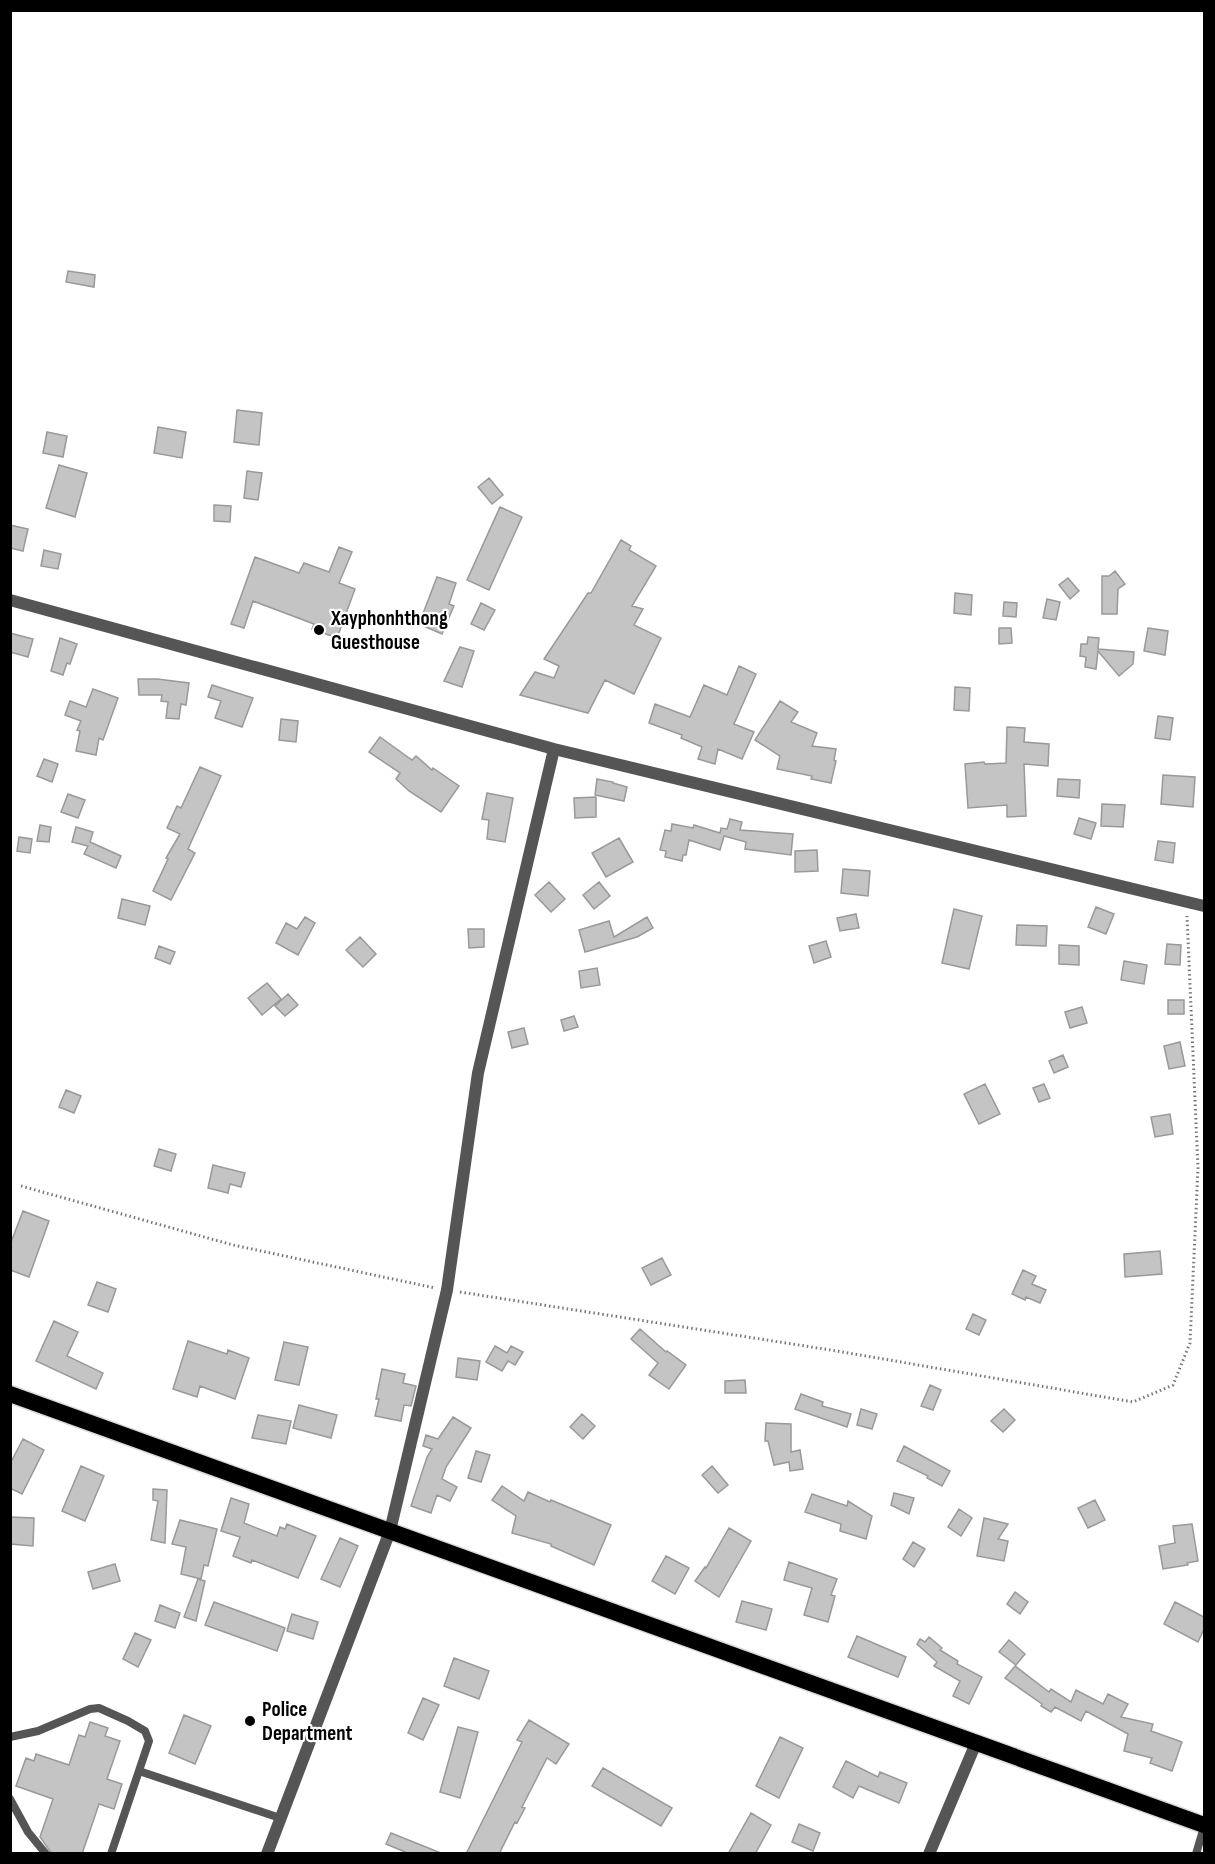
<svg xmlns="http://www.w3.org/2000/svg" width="1215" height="1864" font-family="'Sofia Sans Condensed',sans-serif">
<rect width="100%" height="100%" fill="#fff"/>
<path fill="#c4c4c4" stroke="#999" stroke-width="1.5" d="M68,271L95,275L94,287L66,282Z
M237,410L262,413L259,445L234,442Z
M158,427L186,432L182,458L154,453Z
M47,432L67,436L63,457L43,453Z
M59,465L87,473L75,517L46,508Z
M247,471L262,473L258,500L244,498Z
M489,478L503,495L492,504L478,487Z
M214,505L231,506L230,522L214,521Z
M500,507L522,517L489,590L467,580Z
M10,525L28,529L23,551L10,548Z
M621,540L631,546L629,550L656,566L632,606L643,609L634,625L661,638L634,694L605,680L588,713L520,695L535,672L554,678L559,666L544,659L588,593H591Z
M339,547L352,552L339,583L355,589L337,638L312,629L314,624L253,601L244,628L231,624L255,557L299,573L304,563L329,572Z
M44,550L61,554L58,569L41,566Z
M1115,571L1125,584L1118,589L1117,614H1102V576H1109Z
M437,577L456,583L449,604L454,606L442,634L419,624Z
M1068,578L1079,591L1070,599L1059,585Z
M955,593L972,595L971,615L954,613Z
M1047,599L1060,602L1056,620L1043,618Z
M1004,602L1017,603L1016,617L1003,616Z
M481,603L495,610L484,630L471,624Z
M999,628H1011L1012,643L999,644Z
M1148,628L1168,631L1165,655L1144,651Z
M10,633L33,639L28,657L10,652Z
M1088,637L1099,638L1098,649L1134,652L1133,664L1119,676L1098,651L1096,669L1085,667L1086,657L1080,656L1081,644H1087Z
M60,638L77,644L70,664L67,663L63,675L51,671Z
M460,647L474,651L462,687L444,681Z
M739,666L756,674L734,724L754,732L742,759L718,749L715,764L698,759L702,747L681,738L682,735L649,723L655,704L690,717L704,685L727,695Z
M138,679H157L189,683L186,705L181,704L179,719L166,718L168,702L161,701L162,695H139Z
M212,685L253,698L242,727L215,718L221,701L208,697Z
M955,687L970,688L969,711L954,710Z
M93,689L118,698L103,740L99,738L96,755L76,751L80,731L77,730L81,721L65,715L70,701L86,707Z
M780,701L798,712L791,722L817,733L812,746L836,749L834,760L836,761L831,783L811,779L812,776L777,769L780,756L755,740Z
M1158,716L1173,718L1170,740L1155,738Z
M281,719L298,721L296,742L279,740Z
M1007,727L1025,728L1024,742L1049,744L1048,766L1024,764L1026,816L1007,817V805L968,808L965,764L984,762L985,764L1006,763Z
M380,737L412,760L416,756L432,770L433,768L459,786L441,812L409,791L396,779L400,773L369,752Z
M44,759L58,764L52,782L37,776Z
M200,767L221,776L188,849L195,853L171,900L153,891L168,859L166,858L180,834L167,828L177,806L181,808Z
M1163,775L1195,777L1193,807L1161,804Z
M597,779L613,782V783L627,787L624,801L595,795Z
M1058,779L1080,780L1079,798L1057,796Z
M487,793L513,798L505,842L487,839L489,820L482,819Z
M68,794L85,800L78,818L61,812Z
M596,797V817L575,818L574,798Z
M1102,804L1125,805L1123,827L1101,826Z
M1079,818L1096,823L1091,839L1074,834Z
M730,819L742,822L740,830L793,834L791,855L745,849L746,842L724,836L720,850L689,840L686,855H683L682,861L665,857L666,851L660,850L665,830L671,831L672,824L693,828L694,825L720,833L721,828L727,829Z
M40,825L51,827L49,842L37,841Z
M76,827L93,832L90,842L121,856L116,868L84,854L88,846L72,842Z
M19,837L32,839L30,853L17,851Z
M619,838L633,862L606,877L592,853Z
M1158,841L1175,843L1173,863L1155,860Z
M817,850L818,871L795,872V851Z
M843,869L870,871L868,896L841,893Z
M549,882L565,899L551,912L535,895Z
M599,882L610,896L594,909L583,895Z
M122,899L150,906L145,925L118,918Z
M1096,907L1114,914L1106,934L1088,927Z
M954,909L982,916L969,969L942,963Z
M856,914L859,928L840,931L837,918Z
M305,917L315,923L298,955L276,943L286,923L297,929Z
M647,917L653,928L637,937L585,952L579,930L609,921L614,937Z
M1017,925L1047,926L1046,946L1016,945Z
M468,929H484V947L469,948Z
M360,937L376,954L363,967L346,950Z
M826,941L831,957L814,963L809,946Z
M1167,944L1181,945L1180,965L1165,964Z
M1059,945L1079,946V965L1059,964Z
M159,946L175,952L170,964L155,958Z
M1124,961L1147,965L1144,984L1121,980Z
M597,968L600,985L581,988L579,971Z
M267,983L281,999L262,1015L248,998Z
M288,994L298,1005L285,1016L275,1006Z
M1168,1000H1184V1014H1168Z
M1082,1007L1087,1023L1070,1028L1065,1012Z
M574,1016L578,1027L564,1031L561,1020Z
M524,1028L528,1044L512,1048L508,1032Z
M1180,1042L1185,1066L1169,1069L1164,1046Z
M1063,1055L1068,1067L1054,1073L1049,1061Z
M985,1084L1000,1114L979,1124L964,1094Z
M1044,1084L1050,1098L1039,1102L1033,1088Z
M66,1090L81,1096L74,1113L59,1107Z
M1170,1114L1173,1134L1155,1137L1151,1117Z
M159,1149L176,1154L171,1171L154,1166Z
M213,1165L245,1173L241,1187L230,1184L228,1193L208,1188Z
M23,1211L49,1221L29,1277L10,1270V1245Z
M1160,1251L1162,1274L1125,1277L1124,1254Z
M662,1258L671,1275L651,1285L642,1268Z
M1023,1270L1036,1276L1032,1284L1046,1290L1040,1303L1026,1297L1025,1300L1012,1294Z
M97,1282L116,1289L108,1312L88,1305Z
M973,1314L986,1320L979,1335L966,1329Z
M54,1321L78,1332L67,1356L103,1373L96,1389L36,1361Z
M640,1329L666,1352L667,1351L686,1365L669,1389L649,1375L658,1363L631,1339Z
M188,1341L227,1354L228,1350L249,1358L235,1399L200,1386L197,1397L173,1389Z
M284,1342L308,1347L299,1385L275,1380Z
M495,1346L507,1353L511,1346L523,1352L515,1365L508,1361L502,1371L486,1362Z
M458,1358L480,1361L477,1380L456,1377Z
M382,1369L405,1374L403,1383L416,1386L411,1406L404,1405L401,1421L375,1416L379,1399H376Z
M745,1380L746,1393H725V1381Z
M930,1385L941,1390L933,1410L921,1406Z
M801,1394L823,1402L822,1406L851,1414L847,1427L795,1409Z
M299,1405L337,1415L331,1438L293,1428Z
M861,1409L877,1414L872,1429L857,1425Z
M1004,1409L1015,1420L1003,1432L991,1421Z
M582,1414L595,1426L583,1439L570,1427Z
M258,1415L291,1421L286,1444L252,1438Z
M453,1417L471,1428L446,1467L442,1479L457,1487L450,1501L437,1495L431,1513L411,1506L427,1457L432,1449L423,1446L426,1435L438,1439Z
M766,1423L791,1424V1452L800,1450L803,1469L790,1471L789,1462L774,1465L768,1441H765Z
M23,1439L44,1450L22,1494L10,1488V1464Z
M904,1446L950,1471L942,1486L927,1478L928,1476L897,1461Z
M476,1451L490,1455L481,1482L468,1478Z
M81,1466L104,1476L85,1521L62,1511Z
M712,1466L728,1485L718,1493L702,1475Z
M502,1486L524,1501L528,1492L550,1502L551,1500L611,1525L594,1565L551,1546V1544L512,1533L516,1516L492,1500Z
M153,1489L167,1490L165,1543L151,1540L158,1501L153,1500Z
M894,1493L914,1498L909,1514L891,1505Z
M812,1494L847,1506L848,1501L872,1516L866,1539L840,1531L841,1524L805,1512Z
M231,1498L249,1504L244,1523L277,1536L280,1527L285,1529L287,1524L316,1536L298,1578L252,1560L251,1563L233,1556L240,1537L221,1531Z
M1095,1500L1105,1520L1088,1528L1078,1508Z
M959,1509L972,1518L961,1536L948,1527Z
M10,1517L34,1518L33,1546L10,1544Z
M984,1518L1008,1524L998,1539L1008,1541L1004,1561L977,1556Z
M180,1520L217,1529L208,1566L204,1565L201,1579L181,1574L186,1547L172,1544Z
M1192,1524L1198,1561L1187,1563L1188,1565L1163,1569L1159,1546L1175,1543L1173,1526Z
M729,1528L751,1541L719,1597L695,1581L705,1567L706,1568Z
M340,1538L358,1546L340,1587L321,1579Z
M913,1542L925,1549L914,1567L903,1559Z
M666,1556L689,1568L675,1594L652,1581Z
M789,1562L837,1579L831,1595L835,1596L828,1622L804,1615L812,1588L784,1580Z
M115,1564L120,1581L93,1589L88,1572Z
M198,1579L205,1581L196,1621L184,1617Z
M1015,1592L1028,1602L1020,1614L1007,1604Z
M742,1601L772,1609L766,1630L736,1622Z
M214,1602L285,1628L277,1651L205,1625Z
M1175,1602L1204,1617V1629L1198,1642L1164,1624Z
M160,1605L180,1613L175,1628L155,1621Z
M292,1614L318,1622L313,1639L287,1631Z
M135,1633L151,1640L138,1667L123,1659Z
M857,1636L906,1657L898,1677L848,1657Z
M929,1637L942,1648L940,1650L958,1661L957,1664L982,1677L969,1704L953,1696L960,1681L934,1666L937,1662L917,1644L920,1639L925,1642Z
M1009,1640L1025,1654L1016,1665L999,1652Z
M454,1658L489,1671L479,1699L444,1686Z
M1015,1666L1049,1692L1051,1689L1071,1702L1076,1690L1103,1704L1108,1694L1128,1704L1121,1717L1153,1724L1151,1731L1182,1742L1172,1771L1150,1763L1152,1758L1124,1751L1128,1734L1086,1711L1081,1721L1055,1707L1051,1712L1041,1706L1042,1704L1005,1678Z
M423,1698L439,1705L423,1740L408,1733Z
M184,1715L211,1726L195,1764L169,1753Z
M529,1720L569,1744L556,1764L547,1758L522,1807L525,1808L517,1823L515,1822L499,1854H466L522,1742L517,1740Z
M90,1722L108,1728L105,1736L120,1741L107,1779L122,1784L114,1809L99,1804L82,1854H52L40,1837L53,1799L16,1786L26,1758L34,1761L36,1754L69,1765L79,1735L85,1737Z
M458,1727L478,1732L460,1798L440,1792Z
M780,1737L803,1748L779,1798L756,1786Z
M846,1761L878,1777L880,1772L907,1783L899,1803L859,1786L853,1798L833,1787Z
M603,1768L672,1808L661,1826L592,1786Z
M751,1813L771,1825L755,1854H728Z
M799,1824L820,1833L813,1851L792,1842Z
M391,1833L441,1853V1854H410L386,1844Z"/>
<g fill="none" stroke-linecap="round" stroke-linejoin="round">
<g stroke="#dbdbdb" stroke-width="19">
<path id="trunk" d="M10,1394L1204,1825"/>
</g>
<path stroke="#777" stroke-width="3" stroke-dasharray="1.5 3" stroke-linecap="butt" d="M21,1186L233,1245L435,1288
M460,1292L837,1351L1133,1402L1173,1385L1190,1343L1198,1168L1187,916"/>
<path stroke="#555" stroke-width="8" d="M10,1737L38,1731L90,1709L99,1708L128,1721L145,1731L149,1741L111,1854
M139,1771L280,1818
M10,1799L28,1832L46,1854
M1196,1854L1204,1827"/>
<path stroke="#555" stroke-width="12" d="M10,600L554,749L1204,906
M267,1854L390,1531L447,1290L478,1073L554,749
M929,1854L976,1743"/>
<use href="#trunk" stroke="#000" stroke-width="16"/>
</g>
<g fill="#000" stroke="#fff" stroke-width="2">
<circle cx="319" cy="630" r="6"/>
<circle cx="250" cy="1721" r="6"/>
</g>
<g text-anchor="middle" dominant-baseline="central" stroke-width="4.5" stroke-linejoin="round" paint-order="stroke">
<g font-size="21" font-weight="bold" fill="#000" stroke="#fff" text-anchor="start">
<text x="331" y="618">Xayphonhthong<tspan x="331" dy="24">Guesthouse</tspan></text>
<text x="262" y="1709">Police<tspan x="262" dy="24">Department</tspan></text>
</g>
</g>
<rect width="1215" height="1864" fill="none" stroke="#000000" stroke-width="24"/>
</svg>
